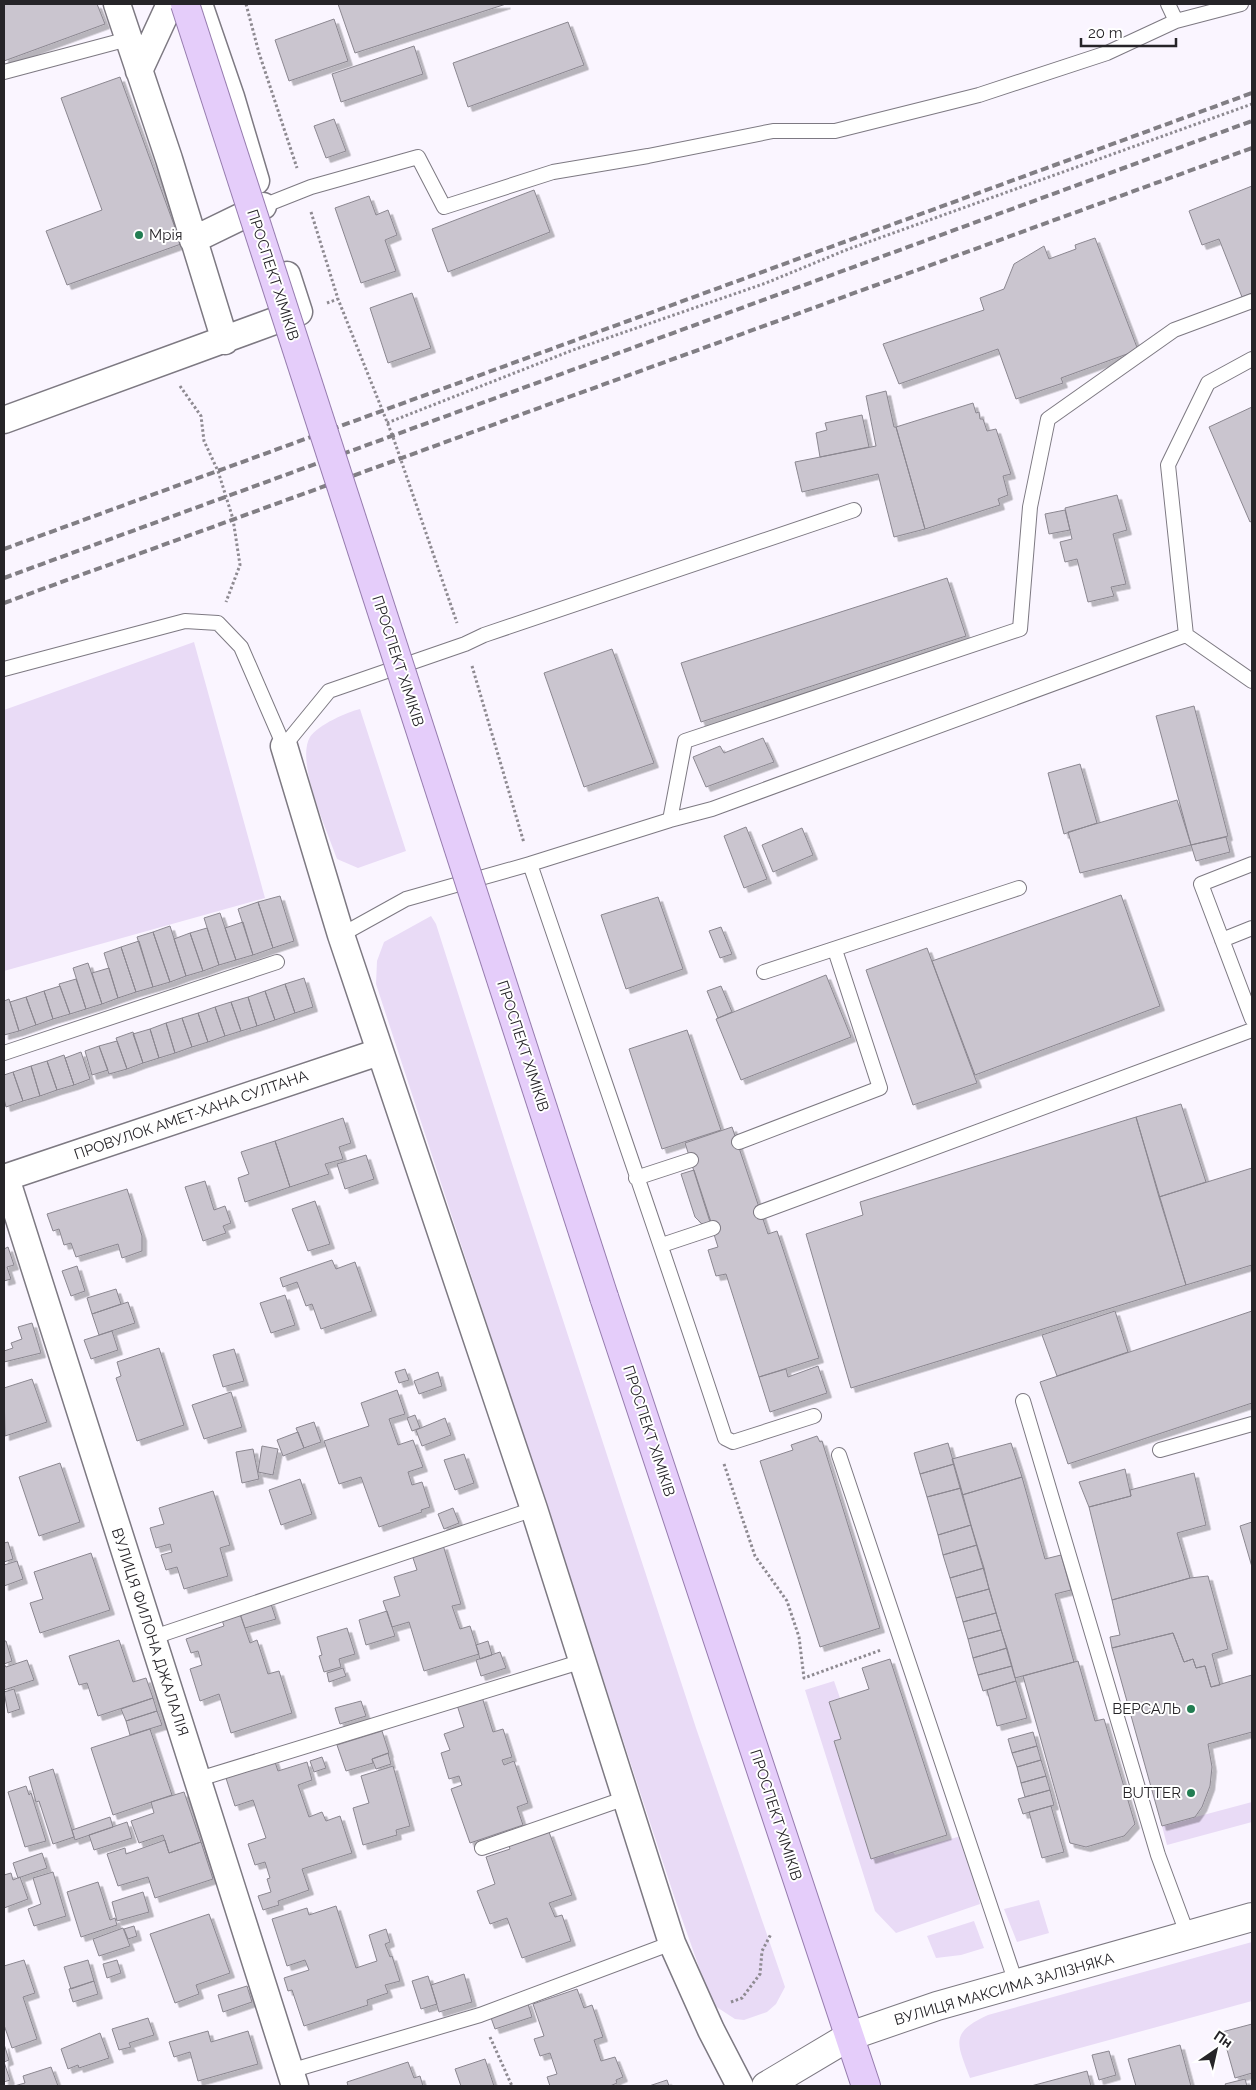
<svg xmlns="http://www.w3.org/2000/svg" width="1256" height="2090" font-family="Raleway,sans-serif">
<defs>
<filter id="shadow"><feDropShadow dx="4.5" dy="4.5" stdDeviation="0" flood-color="#0004"/></filter>
</defs>
<rect width="100%" height="100%" fill="#faf5ff"/>
<path fill="#e9dbf6" d="M194,642L265,898L4,971V710Z
M360,709L406,851L358,868L337,859C328,832 295,762 310,737C318,725 347,712 360,709Z
M431,916L436,924L517,1179L696,1728L785,1987L776,2004L767,2012L744,2020L735,2019L712,2004L675,1899L376,984L377,961L384,942Z
M834,1681L840,1698L829,1702L841,1739L834,1741L871,1858L893,1852L895,1855L961,1836L971,1864L980,1904L896,1933L875,1911L805,1690Z
M1252,1802V1822L1167,1845L1162,1826Z
M1039,1900L1049,1933L1017,1942L1004,1909Z
M974,1921L984,1948L961,1955L936,1958L927,1936Z
M1252,1942V2001L970,2078C957,2043 949,2033 988,2015Z"/>
<path fill="#cac5cf" stroke="#8b8790" filter="url(#shadow)" d="M4,4H97L105,24L4,61Z
M338,4H506L355,53Z
M334,19L348,61L289,81L275,40Z
M568,22L584,65L468,107L453,63Z
M414,46L423,74L341,102L332,74Z
M120,77L181,244L67,285L46,231L102,210L61,98Z
M334,119L346,151L326,158L314,126Z
M1252,186V293L1242,297L1219,239L1202,245L1189,211Z
M534,190L550,232L448,272L432,229Z
M369,196L376,215L388,210L397,235L385,240L396,271L361,283L335,208Z
M1095,238L1138,350L1061,378L1063,383L1016,399L998,349L899,384L883,344L984,310L980,298L1004,289L1014,264L1044,246L1049,259L1076,249L1075,245Z
M412,293L431,348L388,363L370,308Z
M886,391L894,427H896L925,529L894,537L878,474L802,492L795,462L876,446L866,396Z
M973,403L976,413L979,412L980,419H983L987,431L996,429L1011,474L1003,476L1008,495L998,499L1000,505L925,529L896,427Z
M1252,407V521L1250,522L1209,427Z
M862,415L869,447L820,457L816,433L827,430L825,423Z
M1117,495L1127,530L1113,534L1126,584L1111,587L1114,596L1088,602L1077,559L1065,562L1060,542L1072,539L1065,508Z
M1065,510L1070,530L1049,534L1045,514Z
M947,578L966,636L701,722L681,663Z
M612,649L654,763L584,787L544,673Z
M1194,706L1228,836L1191,845L1156,716Z
M763,738L774,762L706,787L693,757L720,746L724,753Z
M1080,764L1097,823L1064,834L1048,773Z
M1177,800L1191,845L1080,873L1068,832Z
M746,827L767,879L744,888L724,836Z
M802,828L813,855L773,872L762,845Z
M1226,837L1230,852L1196,861L1191,845Z
M1121,895L1160,1006L975,1075L932,961Z
M280,896L294,941L273,948L258,902Z
M658,897L683,969L626,989L601,915Z
M258,902L273,948L253,955L238,909Z
M220,913L236,960L219,965L204,918Z
M243,922L253,955L236,960L225,928Z
M170,926L186,976L170,982L153,932Z
M721,927L732,954L720,958L709,931Z
M207,928L219,965L203,971L190,933Z
M153,932L170,982L153,987L137,937Z
M190,933L203,971L186,976L174,939Z
M139,941L153,987L136,992L121,947Z
M121,947L136,992L118,998L104,953Z
M927,948L977,1083L913,1105L866,970Z
M88,963L102,1004L86,1009L73,968Z
M109,968L118,998L102,1004L92,973Z
M826,975L851,1037L741,1080L716,1019Z
M304,978L313,1007L295,1013L285,984Z
M76,979L86,1009L70,1014L59,984Z
M285,984L295,1013L275,1020L265,991Z
M60,986L70,1014L53,1019L44,991Z
M721,986L732,1012L718,1018L707,991Z
M44,991L53,1019L36,1025L26,997Z
M265,991L275,1020L257,1026L248,997Z
M26,997L36,1025L19,1031L10,1002Z
M248,997L257,1026L241,1031L231,1002Z
M9,999L19,1031L4,1035V1001Z
M231,1002L241,1031L225,1036L215,1007Z
M215,1007L225,1036L208,1042L198,1013Z
M198,1013L208,1042L192,1047L182,1018Z
M182,1018L192,1047L175,1053L166,1023Z
M166,1023L175,1053L159,1058L150,1029Z
M150,1029L159,1058L143,1063L133,1034Z
M687,1030L721,1130L662,1149L629,1049Z
M133,1032L143,1063L127,1069L116,1038Z
M117,1041L127,1069L109,1074L99,1046Z
M99,1046L108,1070L92,1075L85,1051Z
M81,1052L90,1079L74,1085L65,1058Z
M64,1055L74,1085L57,1090L47,1061Z
M47,1061L57,1090L40,1096L31,1066Z
M31,1066L40,1096L23,1101L13,1072Z
M13,1072L23,1101L6,1107L4,1099V1075Z
M1181,1104L1206,1182L1159,1197L1136,1117Z
M1136,1117L1186,1285L851,1388L806,1234L863,1215L860,1202Z
M343,1118L351,1143L339,1147L343,1159L325,1164L329,1174L290,1187L275,1141Z
M732,1127L768,1234L777,1231L819,1358L759,1377L726,1274L716,1276L708,1250L718,1247L685,1143Z
M275,1141L290,1187L245,1202L238,1178L249,1174L241,1152Z
M366,1155L374,1179L345,1189L337,1164Z
M1252,1168V1265L1186,1285L1159,1197Z
M694,1170L711,1222L702,1224L695,1217L681,1174Z
M205,1181L214,1210L225,1206L231,1223L223,1226L226,1233L203,1241L185,1187Z
M127,1189L142,1236V1251L122,1258L118,1244L76,1257L71,1243L64,1245L59,1229L53,1231L47,1214Z
M315,1201L330,1244L308,1251L292,1209Z
M8,1247L14,1265L7,1267L11,1279L4,1281V1249Z
M332,1260L336,1269L355,1262L372,1311L321,1329L312,1304L306,1306L297,1282L283,1287L280,1278Z
M77,1266L85,1291L71,1296L62,1271Z
M116,1289L121,1304L92,1314L87,1298Z
M285,1295L295,1325L271,1333L260,1303Z
M128,1302L135,1323L99,1335L92,1314Z
M1115,1311L1128,1352L1057,1376L1042,1335Z
M1252,1311V1403L1068,1464L1040,1382Z
M32,1323L41,1353L4,1362V1351L13,1348L11,1343L22,1339L18,1327Z
M112,1331L118,1350L91,1359L84,1340Z
M159,1348L184,1425L137,1441L116,1378L121,1376L117,1362Z
M234,1349L244,1381L223,1387L213,1355Z
M818,1366L827,1393L770,1412L759,1377L786,1369L788,1377Z
M405,1369L409,1380L399,1383L395,1372Z
M438,1372L442,1386L419,1394L414,1381Z
M32,1379L47,1422L5,1436L4,1388Z
M397,1390L405,1414L389,1419L398,1445L413,1440L423,1467L408,1472L412,1485L422,1482L430,1507L421,1510L422,1512L379,1527L361,1477L339,1484L324,1441L369,1426L361,1403Z
M231,1392L242,1427L204,1439L192,1405Z
M415,1415L420,1428L412,1431L407,1418Z
M445,1418L451,1435L422,1446L416,1430Z
M314,1422L321,1442L304,1448L296,1428Z
M298,1432L304,1448L283,1456L277,1440Z
M817,1436L820,1442L822,1441L880,1628L820,1647L760,1461L793,1450L791,1445Z
M948,1443L954,1464L920,1474L914,1453Z
M1011,1443L1022,1477L962,1495L952,1459Z
M262,1446L278,1449L273,1475L258,1472Z
M253,1449L259,1479L242,1483L236,1452Z
M464,1454L474,1483L455,1490L444,1460Z
M60,1463L80,1522L39,1536L19,1477Z
M954,1464L961,1488L927,1497L920,1474Z
M1125,1469L1131,1496L1089,1507L1079,1482Z
M1194,1473L1206,1525L1177,1533L1190,1578L1112,1600L1089,1507L1131,1496L1130,1490Z
M1022,1477L1045,1559L1061,1555L1071,1590L1055,1594L1074,1662L1015,1678L962,1495Z
M300,1479L312,1514L281,1525L269,1490Z
M961,1488L971,1525L938,1535L927,1497Z
M213,1491L230,1545L220,1548L228,1576L184,1589L177,1567L166,1570L161,1555L172,1552L170,1544L156,1548L150,1528L164,1524L159,1508Z
M453,1508L459,1523L444,1529L438,1514Z
M1252,1522V1567L1240,1526Z
M971,1525L977,1545L943,1555L938,1535Z
M8,1542L13,1559L4,1562V1543Z
M443,1545L461,1604L452,1606L460,1629L470,1626L479,1654L424,1671L409,1622L392,1627L383,1601L400,1596L394,1577L417,1570L412,1555Z
M977,1545L984,1568L950,1578L943,1555Z
M91,1553L110,1610L40,1633L30,1603L43,1599L34,1572Z
M17,1561L23,1579L4,1586V1565Z
M984,1568L989,1589L956,1598L950,1578Z
M1208,1576L1228,1649L1212,1654L1220,1685L1211,1687L1205,1666L1196,1668L1193,1659L1184,1662L1173,1633L1112,1648L1110,1637L1120,1635L1112,1600L1190,1578Z
M989,1589L996,1613L963,1622L956,1598Z
M270,1601L276,1619L245,1628L239,1611Z
M239,1611L250,1643L257,1640L268,1674L279,1671L292,1713L231,1733L219,1694L200,1701L190,1669L202,1665L198,1651L191,1653L186,1639L224,1626L221,1617Z
M387,1611L395,1636L366,1645L359,1620Z
M996,1613L1001,1630L968,1639L963,1622Z
M347,1628L355,1654L339,1659L341,1667L324,1672L319,1656L322,1655L317,1637Z
M1001,1630L1007,1648L973,1658L968,1639Z
M1173,1633L1184,1662L1193,1659L1196,1668L1205,1666L1211,1687L1252,1675V1732L1208,1744L1212,1767L1210,1786L1202,1807L1195,1817L1162,1826L1112,1648Z
M119,1640L133,1682L146,1678L153,1698L98,1716L87,1683L79,1685L69,1656Z
M4,1641H6L12,1661L4,1664Z
M488,1641L492,1655L480,1659L476,1645Z
M1007,1648L1012,1666L978,1675L973,1658Z
M500,1652L506,1668L481,1676L476,1660Z
M890,1659L947,1835L871,1859L834,1741L841,1739L829,1702L869,1689L862,1668Z
M27,1660L34,1680L4,1690V1664L6,1667Z
M1078,1661L1095,1721L1104,1719L1135,1824L1124,1836L1086,1847L1070,1843L1023,1676Z
M1012,1666L1016,1681L983,1691L978,1675Z
M343,1668L346,1676L329,1682L327,1673Z
M1016,1681L1027,1718L997,1726L987,1690Z
M14,1689L20,1709L8,1713L4,1692Z
M482,1697L493,1732L503,1729L512,1757L502,1760L504,1765L514,1761L528,1803L517,1807L523,1825L470,1843L451,1789L462,1785L459,1776L449,1779L441,1753L450,1750L444,1734L464,1727L457,1705Z
M153,1698L157,1711L126,1721L121,1709Z
M361,1701L366,1716L340,1724L335,1708Z
M157,1711L162,1725L130,1735L126,1721Z
M150,1729L172,1795L113,1815L91,1748Z
M382,1731L389,1753L372,1759L373,1763L346,1771L337,1745Z
M1033,1732L1037,1746L1012,1753L1008,1739Z
M1037,1746L1041,1760L1017,1767L1012,1753Z
M388,1753L391,1764L376,1769L372,1759Z
M322,1757L326,1768L314,1772L310,1761Z
M274,1759L278,1771L307,1762L312,1780L298,1785L309,1817L322,1812L326,1821L340,1816L352,1853L302,1869L309,1890L278,1901L279,1905L263,1910L258,1896L271,1892L267,1879L270,1878L265,1862L255,1865L248,1844L266,1838L253,1800L235,1806L225,1775Z
M1041,1760L1046,1776L1021,1783L1017,1767Z
M393,1766L410,1826L396,1830L397,1835L363,1845L353,1808L369,1803L361,1776Z
M53,1769L74,1837L53,1844L39,1801L36,1802L29,1777Z
M1046,1776L1050,1790L1025,1797L1021,1783Z
M26,1786L29,1795L31,1793L46,1841L25,1847L8,1792Z
M1050,1790L1054,1805L1023,1814L1018,1799Z
M184,1792L201,1842L169,1853L163,1835L139,1843L131,1821L154,1813L151,1802Z
M1051,1806L1064,1852L1042,1858L1029,1812Z
M110,1817L113,1827L75,1840L72,1830Z
M127,1822L132,1838L94,1850L89,1835Z
M549,1832L572,1895L549,1903L555,1917L562,1915L571,1941L522,1958L507,1918L490,1924L477,1891L495,1884L486,1857L510,1849L509,1846Z
M165,1840L169,1853L201,1842L213,1879L155,1898L148,1877L118,1886L107,1854L125,1848L126,1854Z
M42,1853L47,1868L18,1878L13,1863Z
M53,1872L66,1916L34,1926L28,1909L41,1904L33,1878Z
M11,1873L13,1880L20,1877L28,1899L4,1908V1875Z
M98,1882L110,1920L115,1918L117,1925L81,1937L67,1892Z
M143,1892L149,1912L117,1921L112,1902Z
M336,1906L356,1968L377,1961L369,1935L386,1929L390,1942L385,1944L390,1957L392,1956L400,1981L385,1985L388,1993L367,2000L368,2005L304,2026L292,1990L288,1991L284,1978L309,1970L305,1960L287,1966L272,1919L307,1908L309,1915Z
M209,1914L230,1973L196,1985L199,1994L175,2003L150,1934Z
M134,1926L137,1936L128,1939L124,1929Z
M123,1928L130,1946L99,1956L93,1939Z
M24,1960L35,1993L23,1997L37,2039L12,2048L4,2025V1966Z
M88,1960L94,1981L71,1989L64,1967Z
M117,1960L121,1973L107,1978L103,1964Z
M464,1974L472,2002L439,2012L431,1985Z
M428,1976L437,2004L421,2009L412,1981Z
M94,1981L98,1994L73,2002L69,1989Z
M247,1986L252,2002L223,2012L218,1995Z
M577,1989L584,2008L592,2005L603,2037L594,2040L601,2061L615,2057L623,2077L616,2080L617,2083L610,2086H550L547,2077L557,2074L550,2053L540,2056L534,2039L544,2036L533,2004Z
M527,2001L532,2017L495,2029L490,2015Z
M148,2018L154,2035L129,2043L131,2047L119,2050L112,2029Z
M1252,2024V2073L1235,2078L1222,2032Z
M208,2031L211,2042L248,2031L258,2064L198,2081L190,2052L174,2057L169,2042Z
M100,2033L109,2058L79,2068L78,2065L68,2069L61,2049Z
M4,2044L9,2060L4,2062Z
M1180,2045L1191,2086H1136L1128,2059Z
M1109,2051L1116,2075L1099,2080L1092,2055Z
M485,2059L494,2086H461L455,2069Z
M4,2062L10,2080L4,2082Z
M408,2062L414,2078L420,2076L423,2086H348L347,2082Z
M51,2067L58,2086H14L25,2083L23,2076Z
M1087,2071L1091,2086H1031Z
M1245,2079L1247,2086H1226L1225,2084Z
M667,2080L669,2086H649Z"/>
<g fill="none" stroke-linecap="round" stroke-linejoin="round">
<g stroke="#7d7982" stroke-width="16">
<path id="lane" d="M1168,4L1176,21
M4,72L128,39
M263,206L311,187L418,157L444,207L553,172L648,156L773,131H835L979,95L1107,53L1176,21L1241,4
M1252,359L1208,383L1168,465L1186,635L1252,681
M4,669L185,621L218,623L241,647L284,746L329,691L465,644L484,635L854,510
M670,820L685,741L1020,629L1030,507L1048,419L1174,330L1252,301
M530,864L670,820L712,809L1186,635
M1252,864L1201,884L1252,1019
M341,935L406,899L530,864C595,1055 662,1246 725,1438L733,1442L814,1416
M1222,940L1252,928
M764,972L1019,888
M4,1053L277,962
M739,1142L880,1088L835,950
M636,1178L691,1160
M761,1212L1252,1030
M662,1245L713,1228
M1023,1401L1158,1855L1188,1936
M1160,1450L1252,1424
M839,1455L1016,1983
M151,1638L534,1509
M199,1779L583,1661
M482,1848L626,1798
M290,2071L480,2015L672,1943"/>
</g>
<g stroke="#7d7982" stroke-width="29">
<path id="street" d="M117,4L169,159L225,341
M199,4L231,97L256,181
M139,71L170,4
M193,240L263,206
M4,420L299,312L287,275
M284,746L341,935L534,1509L672,1943L711,2030L740,2086
M4,1178L379,1052
M6,1178L295,2086"/>
</g>
<g stroke="#7d7982" stroke-width="30">
<path id="secondary" d="M766,2086L850,2036L937,2006L1252,1917"/>
</g>
<g stroke="#967cae" stroke-width="30">
<path id="primary" d="M604,1297L866,2086"/>
</g>
<path stroke="#8e8a91" stroke-width="3" stroke-dasharray="2.5 2.5" stroke-linecap="butt" d="M246,4L259,53L297,168
M311,212L338,299L393,437L457,623
M327,303L338,299
M180,386L201,416L204,441L218,471L233,519L240,565L226,602
M387,423L573,350L766,283L846,250L1252,104
M472,666L524,843
M724,1464L755,1556L787,1601L799,1637L804,1678L881,1650
M731,2002L742,1998L760,1974L762,1951L771,1934
M490,2037L512,2086"/>
<use href="#lane" stroke="#fff" stroke-width="14"/>
<use href="#street" stroke="#fff" stroke-width="26"/>
<use href="#secondary" stroke="#fff" stroke-width="28"/>
<use href="#primary" stroke="#e5cdfa" stroke-width="28"/>
<path stroke="#817e84" stroke-width="4" stroke-dasharray="8 4" stroke-linecap="butt" d="M4,549L1252,93
M4,578L1252,121
M4,603L1252,148"/>
<g stroke="#967cae" stroke-width="30" stroke-linecap="butt">
<path id="primary-bridge" d="M185,4L604,1297"/>
</g>
<use href="#primary-bridge" stroke="#e5cdfa" stroke-width="28"/>
</g>
<g fill="#227d52" stroke="#fff" stroke-width="2">
<circle cx="139" cy="235" r="5"/>
<circle cx="1191" cy="1709" r="5"/>
<circle cx="1191" cy="1793" r="5"/>
</g>
<g text-anchor="middle" dominant-baseline="central" stroke-width="4" stroke-linejoin="round" paint-order="stroke">
<g font-size="15" fill="#262428" stroke="#fff" text-anchor="end">
<text x="149" y="235" text-anchor="start">Мрія</text>
<text x="1181" y="1709">ВЕРСАЛЬ</text>
<text x="1181" y="1793">BUTTER</text>
</g>
<g font-size="15" fill="#262428" stroke="#fff">
<text transform="translate(273 275) rotate(72)">ПРОСПЕКТ ХІМІКІВ</text>
<text transform="translate(398 661) rotate(72)">ПРОСПЕКТ ХІМІКІВ</text>
<text transform="translate(523 1046) rotate(72)">ПРОСПЕКТ ХІМІКІВ</text>
<text transform="translate(191 1115) rotate(-19)">ПРОВУЛОК АМЕТ-ХАНА СУЛТАНА</text>
<text transform="translate(649 1431) rotate(72)">ПРОСПЕКТ ХІМІКІВ</text>
<text transform="translate(150 1632) rotate(72)">ВУЛИЦЯ ФИЛОНА ДЖАЛАЛІЯ</text>
<text transform="translate(776 1815) rotate(72)">ПРОСПЕКТ ХІМІКІВ</text>
<text transform="translate(1004 1989) rotate(-16)">ВУЛИЦЯ МАКСИМА ЗАЛІЗНЯКА</text>
</g>
</g>
<rect width="1256" height="2090" fill="none" stroke="#262428" stroke-width="10"/>
<g transform="translate(1216 2050) rotate(34)" stroke="#ffffff" stroke-width="4" paint-order="stroke">
<path d="M0-4L9 19L0 12L-9 19Z" fill="#262428"/>
<text y="-8" font-size="14" font-weight="bold" text-anchor="middle" fill="#262428">Пн</text>
</g>
<path d="M1081 38v8h95v-8" fill="none" stroke="#262428" stroke-width="2.5"/>
<text x="1088" y="38" font-size="15" fill="#262428" stroke="#ffffff" stroke-width="4" paint-order="stroke">20 m</text>
</svg>
